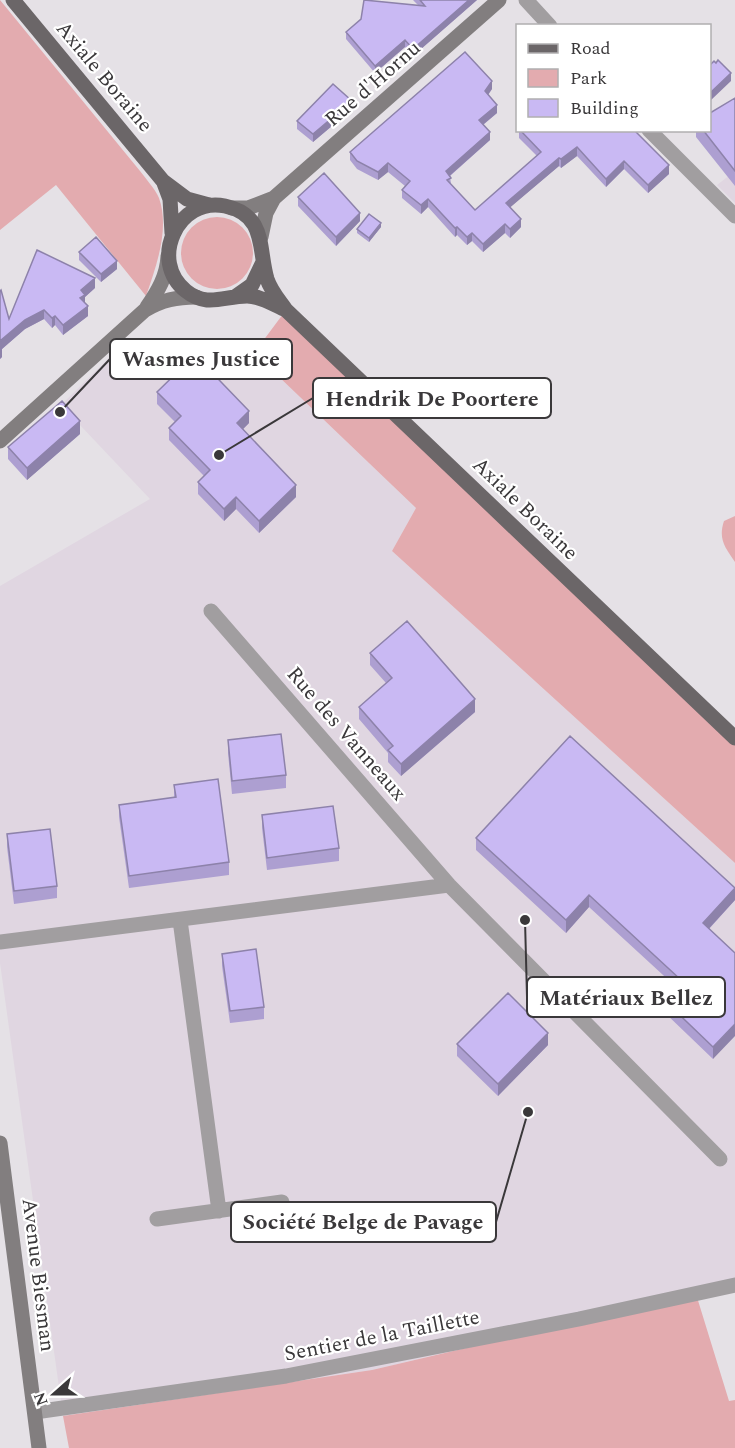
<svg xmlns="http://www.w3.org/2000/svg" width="735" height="1448" font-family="Spectral,serif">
<rect width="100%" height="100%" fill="#e5e1e6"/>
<path fill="#e0d6e1" d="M735,171V203L717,185Z
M168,341L254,353L416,508L392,551L735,863V1281L696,1294L372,1370L63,1416L0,963V586L150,499L61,405L111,356L122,366Z"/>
<path fill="#e3abaf" d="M0,0L140,171C146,179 155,189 159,198C170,229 156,267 146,296L56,185L0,230Z
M181 253a36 36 0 1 1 72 0a36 36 0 1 1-72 0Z
M286,310L735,739V863L392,551L416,508L254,353Z
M735,516V562C725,547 718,539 724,521Z
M696,1294L729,1401L735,1400V1448H69L63,1416L372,1370Z"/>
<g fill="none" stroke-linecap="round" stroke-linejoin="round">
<path stroke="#a19ea0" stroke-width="15" d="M526,0L550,26
M649,130L735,216
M211,611L449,885L720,1159
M180,920L219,1211
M0,942L449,885
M157,1219L282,1202
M35,1412L286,1376L579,1319L735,1285"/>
<path stroke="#827e7f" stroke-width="15" d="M232,208H248L274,198L499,0
M261,237L266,213L274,198
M147,307C158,291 167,276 168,256
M0,441L145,310C162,300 177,297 196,297
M0,1143L39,1448"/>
<path stroke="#6b6668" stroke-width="15" d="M13,0L163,181L187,199L209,205
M164,183L170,199L172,233
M235,297L252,285L263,262
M286,310C274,305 261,296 247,296C224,296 207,308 186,291C148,261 178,196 225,206C267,215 258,249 267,279C271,291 279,300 286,310L735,738"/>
</g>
<path fill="#ad9fd1" d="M413,0H477L413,56L405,47L375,73L346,39V32L418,5Z
M492,89L488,95L497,113L483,125L490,140L450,176L451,184L475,210L537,156L519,138V130H634L669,174L648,193L624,169L606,187L577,156L561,168L559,166L510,207L521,227L510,238L505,233L483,252L472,241L467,245L457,235L455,237L428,207L421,214L402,198V190L405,186L388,172L378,180L357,169L350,160V152Z
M735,98V186L696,137V130H710Z
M352,109L313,142L297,129V121Z
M298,197L360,221L336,246L298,206Z
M381,227L369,242L357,233V229Z
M79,252L117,269L101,282L79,260Z
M95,288L85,297V303L88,316L63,335L55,325L52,328L44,319L25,329L2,349V357L0,359V291L9,319Z
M157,392L249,423L243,429L296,497L259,533L236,509L224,521L198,494V482L204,476L169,440V428L175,422L157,404Z
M80,434L27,480L8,459V447Z
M370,653L475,712L401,776L388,762V753L359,719V707L386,683L370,665Z
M228,740L286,775V788L232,794L228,753Z
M174,785L229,862V875L129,888L119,817V805L174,798Z
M262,815L339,848V861L267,870L262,828Z
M7,834L57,886V898L14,904L7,847Z
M476,838L735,888V900L709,929L735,953L713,1059L663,1011V999L675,986L589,907L566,933L476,850Z
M222,954L264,1007V1019L230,1023L222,966Z
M457,1044L548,1045L498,1096L457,1056Z"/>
<path fill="#8d82aa" d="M469,0H477L413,56V49Z
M405,40V47L375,73V66Z
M731,73V81L710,101V93Z
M492,81V89L485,99V91Z
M352,101V109L313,142V134Z
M497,105V113L479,128V120Z
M490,132V140L446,179V171Z
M577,147V156L561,168V159Z
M559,158V166L506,211V203Z
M624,161V169L606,187V179Z
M388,163V172L378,180V172Z
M669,165V174L648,193V185Z
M428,199V207L421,214V205Z
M360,213V221L336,246V237Z
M521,219V227L510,238V229Z
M381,223V227L369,242V238Z
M505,224V233L483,252V244Z
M457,227V235L455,237V228Z
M472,233V241L467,245V237Z
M117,261V269L101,282V274Z
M95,278V288L85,297V304L80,308L81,290Z
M88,306V316L63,335V325Z
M44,310V319L25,329L2,349V357L0,359V341L25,320Z
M55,316V325L52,328V318Z
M249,411V423L237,435V423Z
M80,421V434L27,480V468Z
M296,485V497L259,533V521Z
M236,497V509L224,521V509Z
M475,699V712L401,776V764Z
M735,888V900L703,935V923Z
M589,895V907L566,933V920Z
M735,1024V1036L713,1059V1047Z
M548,1033V1045L498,1096V1084Z"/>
<path fill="#c9b9f3" stroke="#8d82aa" stroke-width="1.5" d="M364,0L425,6L420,0H469L413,49L405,40L375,66L346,32L361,19Z
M465,52L492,81L485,91L497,105L479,120L490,132L446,171L451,178L447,180L475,210L541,152L520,130H634L669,165L648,185L624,161L606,179L577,147L561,159L559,158L506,203L521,219L510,229L505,224L483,244L472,233L467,237L457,227L455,228L428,199L421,205L402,190L410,181L388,163L378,172L357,161L350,152Z
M718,60L731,73L710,93V65L714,61L716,63Z
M333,84L352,101L313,134L297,121Z
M735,98V171L703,130H710V113Z
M324,173L360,213L336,237L298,197Z
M369,214L381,223L369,238L357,229Z
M96,237L117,261L101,274L79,252Z
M37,250L95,278L81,290L85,295L80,298L88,306L63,325L55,316L52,318L44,310L25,320L0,341V291L1,290L9,319Z
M195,355L249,411L237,423L296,485L259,521L236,497L224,509L198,482L210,470L169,428L181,416L157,392Z
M62,401L80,421L27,468L8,447Z
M407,621L475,699L401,764L388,750L393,746L359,707L392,678L370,653Z
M281,734L286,775L232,781L228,740Z
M570,736L735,888L703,923L735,953V1024L713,1047L663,999L681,980L589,895L566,920L476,838Z
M218,779L229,862L129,876L119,805L176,797L174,785Z
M333,806L339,848L267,858L262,815Z
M50,829L57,886L14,891L7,834Z
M256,949L264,1007L230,1011L222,954Z
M508,993L548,1033L498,1084L457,1044Z"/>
<g text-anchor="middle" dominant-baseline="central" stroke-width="4.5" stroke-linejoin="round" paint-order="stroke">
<g font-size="21" fill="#3a383a" stroke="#fff">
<text transform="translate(104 77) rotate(50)">Axiale Boraine</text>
<text transform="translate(373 84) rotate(-41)">Rue d'Hornu</text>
<text transform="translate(525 509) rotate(44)">Axiale Boraine</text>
<text transform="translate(346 734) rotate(49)">Rue des Vanneaux</text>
<text transform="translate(38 1275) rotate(83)">Avenue Biesman</text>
<text transform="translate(382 1336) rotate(-11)">Sentier de la Taillette</text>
</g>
</g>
<path fill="none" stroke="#3a383a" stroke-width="2" d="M60 412L110 359M219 455L313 398M525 920L527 997M528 1112L496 1222"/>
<g fill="#3a383a" stroke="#fff" stroke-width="2">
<circle cx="60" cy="412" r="6"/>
<circle cx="219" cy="455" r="6"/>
<circle cx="525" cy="920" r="6"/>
<circle cx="528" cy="1112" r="6"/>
</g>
<g fill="#fff" stroke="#3a383a" stroke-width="2">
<rect x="110" y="339" width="182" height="40" rx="6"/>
<rect x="313" y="378" width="238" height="40" rx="6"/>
<rect x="527" y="977" width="198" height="40" rx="6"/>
<rect x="231" y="1202" width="265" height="40" rx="6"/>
</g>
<g font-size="22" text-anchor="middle" font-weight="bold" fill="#3a383a">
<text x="201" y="366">Wasmes Justice</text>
<text x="432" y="406">Hendrik De Poortere</text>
<text x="626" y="1005">Matériaux Bellez</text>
<text x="363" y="1229">Société Belge de Pavage</text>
</g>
<rect x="516" y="24" width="195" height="108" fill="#ffffff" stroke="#b0afb0" stroke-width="1.5"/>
<rect x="528" y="44" width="30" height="9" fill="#6b6668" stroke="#b0afb0" stroke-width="1.5"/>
<text x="570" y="54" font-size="18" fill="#3a383a">Road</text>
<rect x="528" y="69" width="30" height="18" fill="#e3abaf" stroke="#b0afb0" stroke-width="1.5"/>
<text x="570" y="84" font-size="18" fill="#3a383a">Park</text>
<rect x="528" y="99" width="30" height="18" fill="#c9b9f3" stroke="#b0afb0" stroke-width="1.5"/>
<text x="570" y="114" font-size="18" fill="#3a383a">Building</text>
<g transform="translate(54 1394) rotate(249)" stroke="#ffffff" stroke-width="4.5" paint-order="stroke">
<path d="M0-4.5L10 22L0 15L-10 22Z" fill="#3a383a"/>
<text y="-9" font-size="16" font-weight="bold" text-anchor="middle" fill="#3a383a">N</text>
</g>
</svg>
